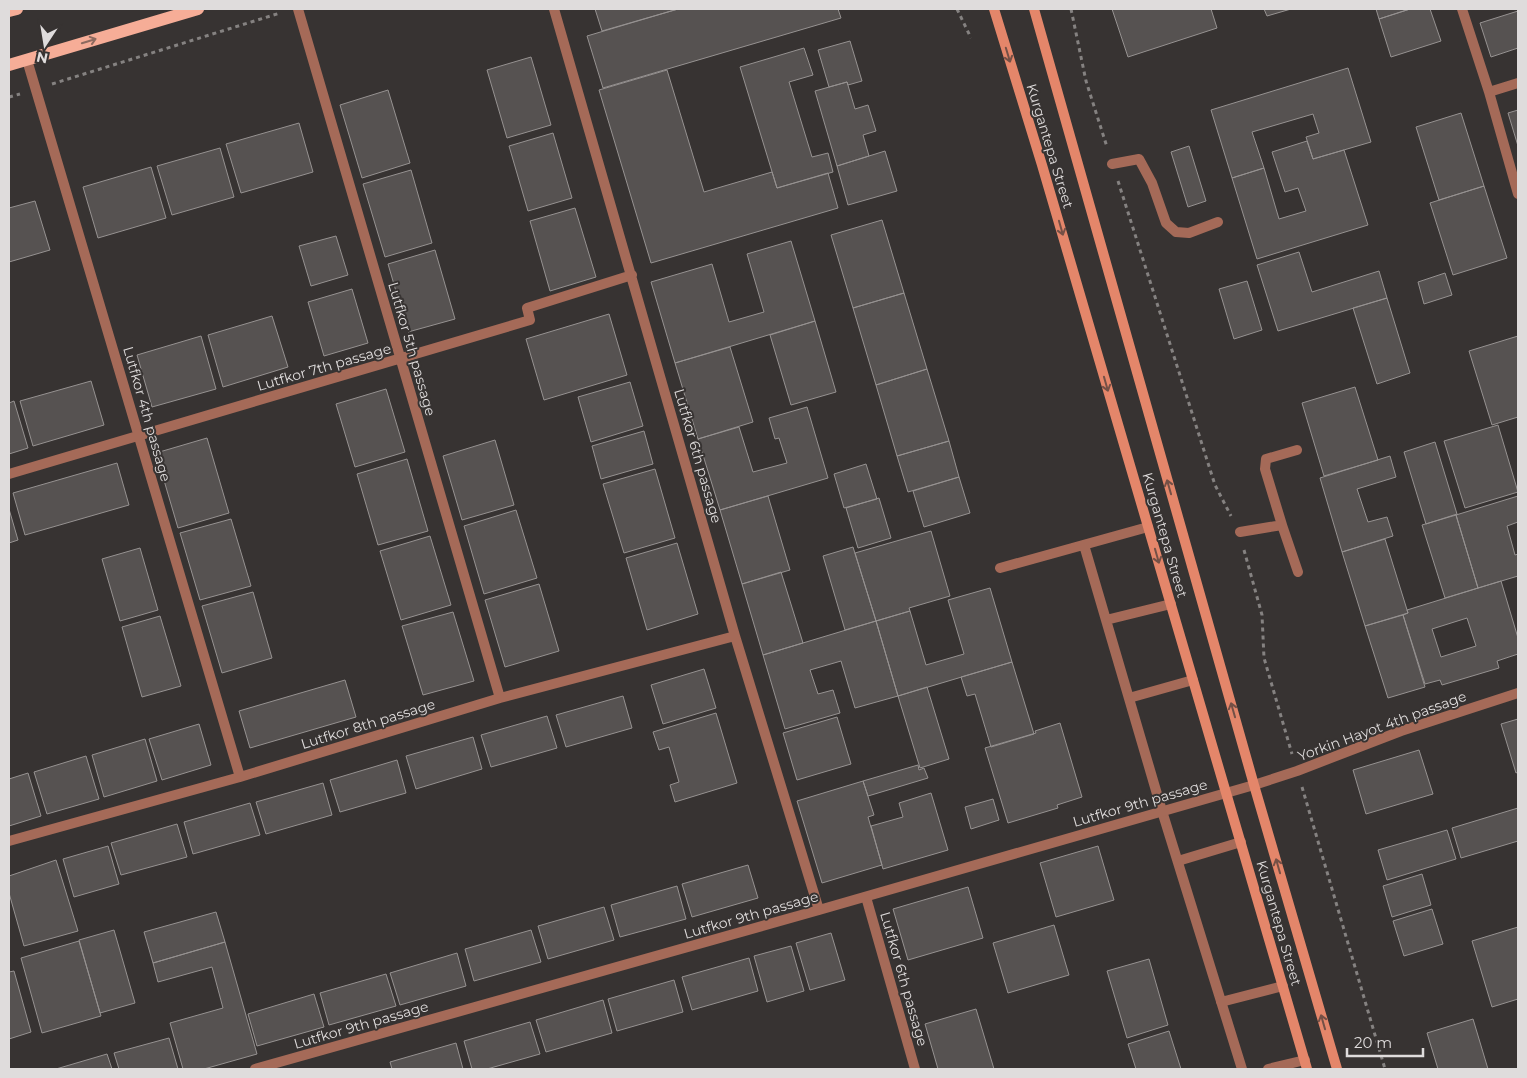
<svg xmlns="http://www.w3.org/2000/svg" width="1527" height="1078" font-family="Montserrat,sans-serif">
<rect width="100%" height="100%" fill="#373332"/>
<path fill="#565251" stroke="#969291" fill-rule="evenodd" d="M595,9H678L602,31Z
M678,9H838L841,18L603,88L587,36Z
M1112,9H1211L1217,28L1128,57Z
M1264,9H1291L1267,16Z
M1376,9H1410L1379,19Z
M1410,9H1430L1441,41L1391,57L1379,19Z
M1518,11V48L1491,57L1480,23Z
M850,41L862,81L848,85L847,82L829,87L818,50Z
M804,48L813,75L789,82L812,157L828,153L833,172L777,188L740,67Z
M531,57L551,125L507,138L487,70Z
M1348,68L1371,142L1313,159L1306,137L1319,133L1313,114L1252,132L1264,168L1232,178L1211,110Z
M667,70L704,192L772,172L777,188L828,173L838,208L651,263L599,90Z
M847,82L855,109L868,105L876,131L863,135L869,156L837,166L815,91Z
M388,90L410,163L362,178L340,105Z
M1518,110V146L1508,113Z
M1461,113L1484,186L1439,200L1416,127Z
M299,123L313,172L241,193L226,144Z
M553,133L572,198L528,211L509,146Z
M1307,141L1313,159L1344,150L1368,225L1257,259L1232,178L1264,168L1279,219L1306,211L1298,188L1285,192L1272,152Z
M1189,146L1206,201L1188,207L1171,152Z
M220,148L234,197L172,215L157,166Z
M885,151L897,191L848,205L837,166Z
M151,167L166,218L98,238L83,187Z
M411,170L432,243L385,257L363,184Z
M1484,186L1507,258L1453,275L1430,203Z
M35,201L50,250L9,262V208Z
M575,208L596,277L550,291L530,221Z
M882,220L904,293L853,308L831,235Z
M336,236L348,275L311,286L299,246Z
M791,241L815,321L675,363L651,282L712,264L729,322L764,312L747,254Z
M435,250L455,319L408,332L388,264Z
M1299,252L1312,292L1379,271L1387,298L1278,331L1257,265Z
M1445,273L1452,295L1424,304L1418,282Z
M1247,281L1262,330L1234,339L1219,289Z
M352,289L368,343L324,356L308,302Z
M904,293L927,369L876,385L853,308Z
M1387,298L1410,373L1377,384L1353,308Z
M609,314L627,375L544,400L526,339Z
M272,316L288,367L223,387L208,335Z
M815,321L836,392L791,405L770,335Z
M201,336L216,389L152,407L137,355Z
M1518,336V417L1492,425L1469,351Z
M730,347L753,422L698,439L675,363Z
M927,369L949,441L897,456L876,385Z
M91,381L104,425L33,446L20,401Z
M630,382L643,426L591,442L578,397Z
M1355,387L1378,460L1324,476L1302,403Z
M386,389L405,452L355,467L336,404Z
M14,401L28,448L9,454V403Z
M807,407L828,478L720,510L698,439L739,427L753,472L787,463L779,438L775,439L769,418Z
M1498,425L1518,492L1465,508L1444,441Z
M644,431L653,464L601,479L592,446Z
M207,438L229,513L178,528L156,453Z
M495,440L514,505L462,520L443,456Z
M949,441L959,477L908,492L897,456Z
M1435,442L1457,514L1426,524L1404,452Z
M1390,456L1396,477L1357,489L1368,522L1387,517L1393,536L1342,552L1320,478Z
M407,459L428,531L378,545L357,474Z
M117,463L129,505L25,535L13,493Z
M866,464L877,499L844,508L834,474Z
M655,469L675,538L624,553L603,484Z
M959,477L970,513L924,527L913,491Z
M768,496L790,570L742,584L720,510Z
M1518,496V522L1507,526L1515,555L1518,554V576L1478,588L1456,515Z
M879,498L891,538L858,548L846,508Z
M9,509L18,540L9,543Z
M516,510L537,578L484,594L464,526Z
M1456,515L1478,588L1445,598L1422,525Z
M231,519L251,586L200,600L180,533Z
M931,531L950,596L909,608L910,611L876,621L855,553Z
M430,536L451,605L401,620L380,551Z
M1385,539L1408,613L1365,626L1342,552Z
M677,543L698,614L647,630L626,558Z
M853,547L876,621L845,630L823,556Z
M140,548L158,610L120,621L102,559Z
M781,572L803,643L763,655L742,584Z
M1501,581L1518,638V654L1497,661L1499,668L1442,685L1440,680L1425,684L1403,615L1408,613L1407,610ZM1467,618L1476,646L1441,657L1432,629Z
M539,584L559,651L505,667L485,600Z
M990,588L1012,662L898,696L876,621L910,611L926,665L964,654L948,600Z
M253,592L272,658L222,673L202,606Z
M453,612L474,681L423,695L402,626Z
M1403,615L1425,687L1388,698L1365,626Z
M160,616L181,686L142,697L122,627Z
M876,621L898,696L855,708L841,661L810,670L818,694L833,690L840,713L785,729L763,655Z
M1012,662L1034,734L991,747L975,694L967,696L961,677Z
M704,669L716,708L663,724L651,685Z
M345,680L356,717L250,748L239,711Z
M927,687L949,759L920,768L898,696Z
M623,696L632,728L566,747L556,715Z
M716,713L737,783L675,802L670,785L679,782L669,747L659,750L653,732Z
M547,716L557,748L491,767L481,735Z
M837,717L851,764L797,780L783,733Z
M1518,719V772L1516,773L1501,724Z
M1060,723L1082,797L1057,805L1058,808L1008,823L985,748L1036,733L1035,731Z
M199,724L211,765L162,780L149,739Z
M473,737L482,769L416,789L406,756Z
M145,739L157,781L104,797L92,755Z
M1419,750L1433,794L1366,814L1353,770Z
M86,756L99,799L47,814L34,772Z
M397,760L406,793L340,812L330,780Z
M918,765L919,770L924,768L928,778L868,796L863,781Z
M28,773L41,816L9,826V779Z
M863,781L874,815L868,817L882,865L822,883L797,801Z
M323,783L332,815L266,834L256,802Z
M931,793L948,850L883,869L871,826L903,817L899,803Z
M993,799L999,820L971,829L965,807Z
M250,803L260,835L193,854L184,822Z
M1518,808V841L1461,858L1452,828Z
M177,824L187,857L121,875L111,843Z
M1447,830L1456,859L1387,880L1378,850Z
M108,846L119,884L74,897L63,859Z
M1098,846L1114,900L1056,917L1040,863Z
M56,860L78,931L24,946L9,893V876Z
M748,865L758,898L692,917L682,884Z
M1422,874L1431,905L1392,917L1383,886Z
M677,886L686,919L620,937L611,905Z
M968,887L983,938L908,960L893,909Z
M604,907L614,940L548,959L538,926Z
M1432,909L1443,944L1404,956L1393,921Z
M216,912L225,942L153,963L144,932Z
M1054,925L1069,975L1008,993L993,943Z
M1518,927V999L1492,1007L1472,941Z
M114,930L135,1003L100,1013L79,940Z
M531,930L541,962L474,981L465,949Z
M831,933L845,980L810,990L796,943Z
M79,941L101,1016L42,1033L21,958Z
M225,942L257,1054L204,1069H183L170,1023L223,1008L212,967L158,982L153,963Z
M791,946L804,991L767,1002L754,956Z
M457,953L466,986L400,1005L390,973Z
M749,958L758,991L692,1010L682,977Z
M1149,959L1168,1025L1127,1038L1107,971Z
M14,971L31,1032L9,1039V972Z
M386,974L396,1006L329,1025L320,993Z
M674,980L683,1012L617,1031L608,999Z
M314,994L324,1027L257,1046L248,1014Z
M603,1000L612,1033L546,1052L536,1020Z
M976,1009L994,1069H938L925,1024Z
M1473,1019L1488,1069H1438L1427,1033Z
M530,1022L540,1054L487,1069H472L464,1041Z
M1169,1031L1181,1069H1136L1128,1044Z
M169,1038L178,1069H119L114,1053Z
M456,1043L463,1069H392L390,1062Z
M107,1054L112,1069H56Z"/>
<g fill="none" stroke-linecap="round" stroke-linejoin="round">
<path stroke="#858281" stroke-width="3" stroke-dasharray="4 4" stroke-linecap="butt" d="M957,9L971,38
M1071,9L1086,81L1107,147
M52,84L280,13
M9,97L20,94
M1118,181L1215,485L1231,516
M1244,550L1262,615L1264,658L1292,754
M1302,787L1385,1069"/>
<path stroke="#a56a58" stroke-width="10" d="M1112,164L1139,159L1152,183L1166,223L1176,232L1189,233L1218,222
M1282,525L1298,572
M1240,532L1282,525L1265,469L1266,459L1297,450
M1084,545L1162,811L1242,1069
M1000,568L1148,527
M1106,620L1171,604
M1129,698L1193,680
M1178,861L1241,842
M1221,1002L1283,986
M1268,1069L1305,1060"/>
<path stroke="#a56a58" stroke-width="10" d="M298,9L500,698
M554,9L735,636L819,910
M1462,9L1489,92L1518,194
M27,60L240,777
M1489,92L1518,83
M9,474L530,320L527,308L632,275
M9,841L240,777L500,698L735,636
M866,897L915,1069
M255,1069L819,910L1254,785L1297,771L1401,731L1518,693"/>
<path stroke="#e4866a" stroke-width="10" d="M994,9L1042,165L1307,1069
M1034,9L1254,785L1337,1069"/>
<path stroke="#f6ad97" stroke-width="12" d="M9,11L17,9
M9,65L198,9"/>
</g>
<defs><path id="oneway-shaft" d="M-6 0H5M1.5-3L5.5 0L1.5 3" fill="none" stroke-width="1.6" stroke-linecap="round" stroke-linejoin="round" transform="scale(1.25)"/></defs>
<use stroke="#8d6a5f" href="#oneway-shaft" transform="translate(89 41) rotate(-17)"/>
<g stroke="#745046">
<use href="#oneway-shaft" transform="translate(1008 55) rotate(73)"/>
<use href="#oneway-shaft" transform="translate(1061 228) rotate(74)"/>
<use href="#oneway-shaft" transform="translate(1106 384) rotate(74)"/>
<use href="#oneway-shaft" transform="translate(1169 487) rotate(-106)"/>
<use href="#oneway-shaft" transform="translate(1157 556) rotate(74)"/>
<use href="#oneway-shaft" transform="translate(1233 710) rotate(-106)"/>
<use href="#oneway-shaft" transform="translate(1278 866) rotate(-106)"/>
<use href="#oneway-shaft" transform="translate(1323 1022) rotate(-106)"/>
</g>
<g text-anchor="middle" dominant-baseline="central" stroke-width="4" stroke-linejoin="round" paint-order="stroke">
<g font-size="14" fill="#dfdcdc" stroke="#373332">
<text transform="translate(1050 146) rotate(73)">Kurgantepa Street</text>
<text transform="translate(412 349) rotate(74)">Lutfkor 5th passage</text>
<text transform="translate(324 367) rotate(-16)">Lutfkor 7th passage</text>
<text transform="translate(147 414) rotate(74)">Lutfkor 4th passage</text>
<text transform="translate(698 456) rotate(74)">Lutfkor 6th passage</text>
<text transform="translate(1165 535) rotate(74)">Kurgantepa Street</text>
<text transform="translate(368 724) rotate(-17)">Lutfkor 8th passage</text>
<text transform="translate(1382 726) rotate(-20)">Yorkin Hayot 4th passage</text>
<text transform="translate(1140 803) rotate(-16)">Lutfkor 9th passage</text>
<text transform="translate(751 915) rotate(-16)">Lutfkor 9th passage</text>
<text transform="translate(1279 923) rotate(74)">Kurgantepa Street</text>
<text transform="translate(904 979) rotate(74)">Lutfkor 6th passage</text>
<text transform="translate(361 1025) rotate(-16)">Lutfkor 9th passage</text>
</g>
</g>
<rect width="1527" height="1078" fill="none" stroke="#dfdcdc" stroke-width="20"/>
<g transform="translate(45 45) rotate(192)" stroke="#373332" stroke-width="4" paint-order="stroke">
<path d="M0-4L9 19L0 12L-9 19Z" fill="#dfdcdc"/>
<text y="-8" font-size="14" font-weight="bold" text-anchor="middle" fill="#dfdcdc">N</text>
</g>
<path d="M1347 1048v8h76v-8" fill="none" stroke="#dfdcdc" stroke-width="2.5"/>
<text x="1354" y="1048" font-size="15" fill="#dfdcdc" stroke="#373332" stroke-width="4" paint-order="stroke">20 m</text>
</svg>
